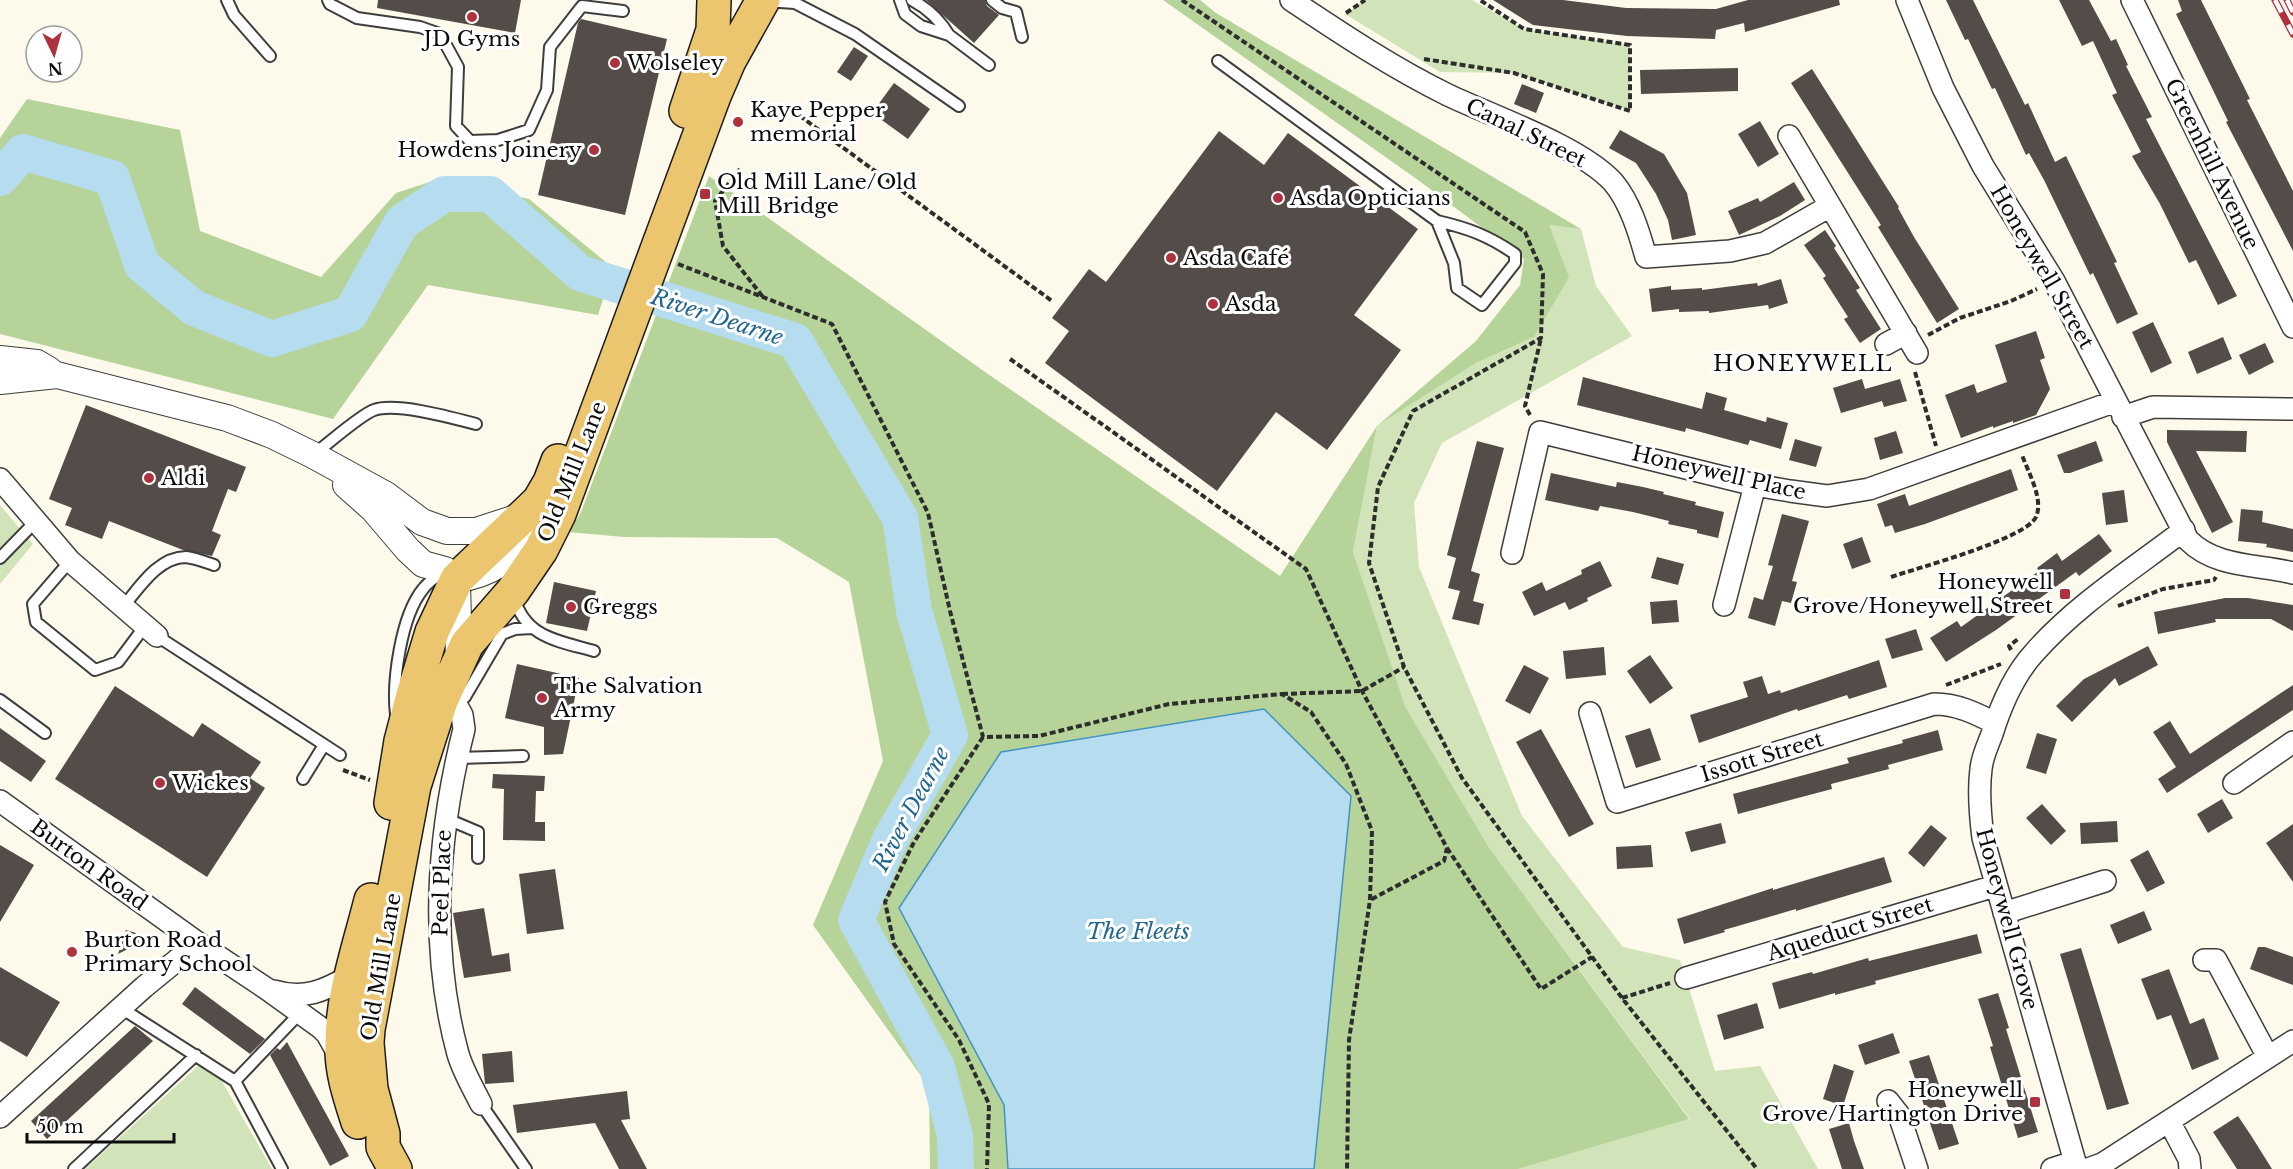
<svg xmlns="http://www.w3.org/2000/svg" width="2293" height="1169" font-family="'Libre Baskerville',serif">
<rect width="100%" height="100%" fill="#fdf9eb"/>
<path fill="#d1e4b9" d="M1365,0H1472L1524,29L1630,45V111L1514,73L1440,72L1345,14Z
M1549,225L1581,229L1596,286L1632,336L1442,443L1414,503L1419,567L1522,816L1623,947L1680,960L1715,1071L1760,1066L1818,1169H1518L1689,1119L1692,1122L1490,849L1406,708L1353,552L1377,426L1476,363L1534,337Z
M0,505L33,544L0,584Z
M208,1057L272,1169H85Z"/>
<path fill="#b6d39a" d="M1163,0H1200L1216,13L1581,229L1549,225L1569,277L1534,337L1476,363L1377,426L1353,552L1406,708L1490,849L1689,1119L1518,1169H1314L1351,796L1264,709L1001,753L899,908L1004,1105L1008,1169H930L929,1087L813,925L883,761L849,582L777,538L623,537L569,532L581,512L709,176L988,374L1280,576L1377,426L1476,341L1520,285L1524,259L1418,180Z
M27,99L180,130L200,231L321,277L396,193L439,179L529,199L613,268L598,315L428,285L333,419L0,334V138Z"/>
<path fill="#b5dcef" stroke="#4394bf" stroke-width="1.5" d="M1264,709L1351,796L1314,1169H1008L1004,1105L899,908L1001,752Z"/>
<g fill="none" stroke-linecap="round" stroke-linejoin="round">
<path stroke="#b5dcef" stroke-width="36" d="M0,178L23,152L112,178L142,265L194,308L272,339L350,314L402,222L444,194H490L580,273L795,341L900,518L914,611L950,735L890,840L856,920L937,1067L955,1136L956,1169"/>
</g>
<path fill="#534c49" d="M378,0H521L515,33L377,8Z
M926,0H985L987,6L999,15L974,43Z
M1493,0H1563L1626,8L1716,9L1748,0H1839L1840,5L1745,32L1744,23L1716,30L1715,39L1627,36L1533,25Z
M1946,0H1973L2025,105L2028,103L2055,162L2066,156L2117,262L2114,263L2138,314L2117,324L2093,273L2090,275L2044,180L2029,153L2026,155L1995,88L1992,89L1968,39L1965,40Z
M2059,0H2089L2111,41L2116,39L2128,65L2126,66L2152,117L2146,119L2237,296L2218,305L2196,260L2189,263L2160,204L2132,156L2141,152L2112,95L2117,93L2093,41L2082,46Z
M2178,0H2201L2250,99L2247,100L2293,191V251L2226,122L2228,121L2176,14L2182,11Z
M581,19L667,39L625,215L538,195L578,23Z
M854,47L868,56L851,81L837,72Z
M1738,68V91L1641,94L1640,70Z
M1812,69L1899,207L1898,208L1914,237L1959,309L1937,323L1878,227L1881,225L1791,83Z
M894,83L930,109L908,139L872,113Z
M1522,84L1544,93L1536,113L1514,104Z
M1760,121L1779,154L1758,167L1738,134Z
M1620,130L1664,154L1687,193L1696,235L1672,240L1668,220L1656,194L1636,163L1609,148Z
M1219,131L1264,165L1288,133L1418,229L1354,315L1401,350L1327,450L1276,412L1217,491L1045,363L1069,331L1052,318L1089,269L1106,282Z
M1794,182L1805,200L1780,216L1739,235L1728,211L1758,198L1760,202Z
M1825,230L1836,246L1834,248L1860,288L1856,290L1881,329L1860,343L1844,319L1848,317L1823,278L1826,276L1804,245Z
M1781,279L1788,303L1769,309L1768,305L1709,313V311L1679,312V309L1652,312L1649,289L1671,286V290L1702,288V290L1757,283L1758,286Z
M2153,322L2172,363L2151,373L2132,332Z
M2036,331L2045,358L2040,360L2050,389L2036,415L2013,423V421L1993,428V426L1961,438L1945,395L1974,384L1977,393L2007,382L1995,345Z
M2223,337L2232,359L2197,374L2188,352Z
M2265,343L2274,362L2249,375L2239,355Z
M1583,377L1702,409L1706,392L1727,398L1724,410L1766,422L1767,417L1788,423L1781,449L1750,440L1748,445L1686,428L1685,432L1577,405Z
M1862,379L1865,389L1900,379L1907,401L1884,407L1882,401L1841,413L1833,388Z
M86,405L246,467L236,492L228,489L212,531L221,535L212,556L183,550L109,521L102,539L65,525L72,508L49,499Z
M2167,430L2247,431L2246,452L2196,451L2233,522L2212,533L2167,442Z
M1896,431L1903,453L1880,460L1874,438Z
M1795,439L1822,447L1816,467L1789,460Z
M1477,441L1504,448L1471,571L1480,574L1473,601L1484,604L1479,625L1452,619L1460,591L1448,588L1456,558L1447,555Z
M2096,441L2103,461L2070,473H2064L2057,455Z
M2011,469L2018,490L1925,524L1895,533L1892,525L1885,527L1877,504L1905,494L1909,506Z
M1551,473L1616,487L1617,482L1643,487L1664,492L1663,494L1696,502L1695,505L1724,512L1718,538L1697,533V530L1668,524L1669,521L1633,512L1600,506L1598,511L1545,500Z
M2124,490L2128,522L2106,525L2102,493Z
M2241,509L2263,511L2262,522L2293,529V552L2266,547L2267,544L2238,541Z
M1782,514L1809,521L1792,581L1797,582L1791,603L1782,601L1775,626L1748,618L1754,597L1763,600L1773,566L1768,565Z
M2099,534L2112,551L2079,576L2076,572L1996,630L1946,662L1930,638L1957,621L1961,627L2039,571L2037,568L2057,553L2062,561Z
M1862,537L1871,562L1852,569L1843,544Z
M1657,557L1684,564L1678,585L1651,578Z
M1600,561L1612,586L1587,598L1588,601L1569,610L1565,602L1534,616L1522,592L1542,582L1546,591L1582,574L1581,570Z
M554,582L596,591L587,631L546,623Z
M2225,598H2248L2293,605V631L2271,619H2215L2216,622L2158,634L2154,612Z
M1677,600L1679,622L1652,624L1650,602Z
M1916,629L1923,650L1892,659L1885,639Z
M2148,646L2158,665L2119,686L2115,678L2072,722L2056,706L2084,679Z
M1604,647L1606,675L1566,679L1563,651Z
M1650,655L1673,688L1650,704L1627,671Z
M1879,660L1887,687L1849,699L1847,695L1798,711L1797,709L1699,743L1690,715L1748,697L1743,682L1762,676L1768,694L1780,690L1781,693Z
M517,664L579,678L563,754L544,755V727L505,718Z
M1524,665L1549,678L1530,714L1505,701Z
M2293,685V710L2167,793L2158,779L2176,767L2153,732L2170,721L2190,754Z
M115,686L193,737L202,723L261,762L250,778L265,788L207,877L55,779Z
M0,728L46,761L31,782L0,761Z
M1650,728L1661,760L1636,768L1625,736Z
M1541,729L1594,824L1569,837L1516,742Z
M1938,730L1943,750L1888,765L1889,769L1831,784L1832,789L1738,814L1733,794L1849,763L1847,758L1903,743L1902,740Z
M2037,733L2057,739L2046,774L2026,768Z
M493,774L545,776L544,791H536L535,822H545V841L503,840L504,789L492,788Z
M2222,799L2233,818L2208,833L2197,814Z
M2042,804L2066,831L2051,845L2026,818Z
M2117,821L2118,842L2081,844L2080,823Z
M1721,823L1726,843L1691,852L1685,832Z
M2293,824V882L2266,843Z
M1931,825L1947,838L1924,867L1908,853Z
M0,845L34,865L0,922Z
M1651,845L1653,867L1617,869L1616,847Z
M2148,850L2165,883L2147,892L2130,860Z
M1884,857L1892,882L1796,911V909L1724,930L1725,932L1684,944L1677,919L1773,888V890Z
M555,869L564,929L527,934L519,874Z
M484,908L492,956L509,953L511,971L464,978L453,913Z
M2144,911L2152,930L2118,944L2110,925Z
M126,930L136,933L140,943L118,954Z
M1977,934L1982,953L1875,981L1876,984L1835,995V993L1779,1009L1772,983L1812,972L1813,974L1868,958L1869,961Z
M2258,947H2265L2293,957V985L2250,969Z
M2081,948L2129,1104L2107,1110L2060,954Z
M0,967L60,1002L27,1057L0,1041Z
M2169,969L2190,1024L2204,1018L2219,1059L2192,1070L2171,1015L2157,1020L2141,979Z
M195,987L246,1025L265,1039L250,1054L182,1004Z
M1998,993L2009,1028L2006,1029L2038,1132L2018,1138L1990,1047L1993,1046L1978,999Z
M1757,1003L1764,1028L1724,1040L1717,1015Z
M135,1026L153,1041L47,1139L31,1121Z
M1893,1033L1900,1053L1865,1065L1858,1045Z
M287,1042L349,1156L330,1166L270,1055L277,1048L280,1050Z
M512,1051L514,1082L485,1084L482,1054Z
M1929,1055L1959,1144L1939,1150L1909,1061Z
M1834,1064L1854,1071L1843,1106L1823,1099Z
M627,1091L630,1119L621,1120L647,1169H619L595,1123L517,1133L513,1105Z
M2238,1116L2252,1137L2272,1169H2237L2213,1132Z
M1849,1123L1854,1141L1864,1169H1842L1829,1129Z"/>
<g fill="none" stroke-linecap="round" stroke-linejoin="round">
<g stroke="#3e3e3e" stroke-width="14">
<path id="service" d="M227,0L234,15L270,56
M328,0L330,4L357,18L420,27L440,34L458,67L456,126L470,141L498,140L529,130L547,90L550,47L582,6L623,11
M900,0L905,14L921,26L949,35L989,65
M912,0C927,8 940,20 949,35
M992,0L1002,8L1016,12L1022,37
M765,1L795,3L855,34L959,106
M1218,61L1437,221C1468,228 1489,236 1515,254V263L1482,305L1457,288L1454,263L1437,221
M314,454C328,444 360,415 374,410C396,402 453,418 476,424
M0,558L35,522
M70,561L33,604L36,622L95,670L118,662L145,626
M514,597C525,638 559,641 594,651
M123,607C139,588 158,557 186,557C195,558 205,562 214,565
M157,636L340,755
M0,700L45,733
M456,704L465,697L502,634L515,629L532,628
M396,715C392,681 401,616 423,589C428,582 437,576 444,571
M457,758L523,756
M303,779L324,745
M445,818L478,832V858
M121,1008L235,1081
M481,1104L526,1169
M74,1169L196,1055
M282,1169L235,1081L300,1013"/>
</g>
<g stroke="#3e3e3e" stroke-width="24">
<path id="minor" d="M1291,0C1342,34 1393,68 1448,95C1494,117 1580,146 1613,182C1630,202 1639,232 1646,257L1730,251L1765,243L1830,206
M1907,0L1943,88L1983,166L2054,281L2188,540C2216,568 2257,564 2293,573
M2132,0L2293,327
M1789,136L1917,353
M1886,344L1906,333
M2123,417L2153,407L2293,409
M0,479L70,561L157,636
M1512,553L1540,432L1755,485L1790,491L1827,496L1869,489L2116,401
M1724,605L1755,485
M430,698L456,704L462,715L464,729C437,836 429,947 458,1054C463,1071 473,1088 481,1104
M1590,713L1617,802L1934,704C1957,704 1975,713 1995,723
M2234,783L2293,742
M0,801L198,943L267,989L321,1028L327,1034L340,1057
M2004,913L2105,881
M2204,960H2216L2268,1057
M1686,978L1995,886
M274,991C304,1000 324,991 350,976
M1888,1101L1899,1115L1917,1169
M0,1117L144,987L198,943
M2169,1121L2189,1159L2190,1169
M2052,1169L2074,1162
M2077,1169L1983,838C1980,814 1978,792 1981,769C1982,757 1988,745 1992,734C2001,705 2014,675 2034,653C2076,605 2133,569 2184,530
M2088,1169L2102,1164L2293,1041"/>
</g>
<g stroke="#3e3e3e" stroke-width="28">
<path id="tertiary" d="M0,359L37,363L49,370
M0,381L57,375L227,418L272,435L313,455L386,495L422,522L447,531H476L519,517
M346,485L373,509L408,550L423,564L445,570L457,579C497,575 521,548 550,522
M457,582L459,660"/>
</g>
<g stroke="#1c1c1c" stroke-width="36">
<path id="primary" d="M686,111L713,30L714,0
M391,803L401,741L413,695L432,632L457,579L539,501L550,482L558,461
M358,1122C350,1097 341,1071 342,1045C342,995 359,948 371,900
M395,1169L383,1147V1134L371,1089L367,1043L368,1029L414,786L441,701L467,644L513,591L541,550L559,514L714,96L729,61L763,0"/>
</g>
<path stroke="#2d2d2d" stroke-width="4" stroke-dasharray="6 3" stroke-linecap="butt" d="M1182,0L1525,232L1543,274L1541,338L1413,411L1378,487L1369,563L1404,667L1462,778L1622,998L1757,1169
M1346,13L1365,0
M1424,59L1514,73L1630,111V45L1524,29L1480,0
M785,105L1052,301
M740,169L715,201L723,246L763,297
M678,264L832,324L928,513L950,611L983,737L1039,736L1169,704L1282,694L1311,712L1346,764L1372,831L1370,900L1349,1040L1347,1169
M1928,335L1960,318L2011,301L2037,289
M1010,359L1306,569L1362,691L1447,848L1444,861L1370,900
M1915,372L1936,446
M1530,415L1525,406L1541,338
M1891,577C1917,568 2026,539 2036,517C2044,499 2028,472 2022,455
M2118,606L2163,589L2214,580L2216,577
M2011,650L2009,646L2018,639
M1946,685L2001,664
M1282,694L1362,691L1404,667
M983,737L914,842L885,902L894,944L959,1040L989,1104L987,1169
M343,770L370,780
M1447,848L1541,989L1592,957
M1622,998L1670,983"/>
<use href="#service" stroke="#fff" stroke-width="10"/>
<use href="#minor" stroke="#fff" stroke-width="21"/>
<use href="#tertiary" stroke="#fff" stroke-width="26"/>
<use href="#primary" stroke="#ebc66e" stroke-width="33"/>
<g stroke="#ad323d" stroke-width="7">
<path id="rail" d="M2275,0L2293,34
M2287,0L2293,12"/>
</g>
<use href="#rail" stroke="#fff" stroke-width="4.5" stroke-dasharray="14" stroke-linecap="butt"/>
</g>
<g fill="#ad323d" stroke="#fff" stroke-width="2">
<circle cx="472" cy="17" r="6"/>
<circle cx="615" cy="63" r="6"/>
<circle cx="738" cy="122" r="6"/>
<circle cx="594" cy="150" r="6"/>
<rect x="699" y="188" width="12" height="12" rx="3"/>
<circle cx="1278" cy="198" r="6"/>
<circle cx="1171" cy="258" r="6"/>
<circle cx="1213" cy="304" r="6"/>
<circle cx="149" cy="478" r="6"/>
<rect x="2059" y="588" width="12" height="12" rx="3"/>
<circle cx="571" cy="607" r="6"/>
<circle cx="542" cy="698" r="6"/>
<circle cx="160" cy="783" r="6"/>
<circle cx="72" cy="952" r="6"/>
<rect x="2029" y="1096" width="12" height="12" rx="3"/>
</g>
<g text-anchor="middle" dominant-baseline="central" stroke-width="6" stroke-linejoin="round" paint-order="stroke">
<g font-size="21" fill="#0b0b0b" stroke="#fff" text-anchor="start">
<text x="472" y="39" text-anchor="middle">JD Gyms</text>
<text x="627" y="63">Wolseley</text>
<text x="750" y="110">Kaye Pepper<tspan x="750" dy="24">memorial</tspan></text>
<text x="582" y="150" text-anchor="end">Howdens Joinery</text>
<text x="717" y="182">Old Mill Lane/Old<tspan x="717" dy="24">Mill Bridge</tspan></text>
<text x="1290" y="198">Asda Opticians</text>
<text x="1183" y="258">Asda Café</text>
<text x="1225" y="304">Asda</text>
<text x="161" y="478">Aldi</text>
<text x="2053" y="582" text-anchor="end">Honeywell<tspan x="2053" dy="24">Grove/Honeywell Street</tspan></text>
<text x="583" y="607">Greggs</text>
<text x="554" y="686">The Salvation<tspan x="554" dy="24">Army</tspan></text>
<text x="172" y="783">Wickes</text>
<text x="84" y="940">Burton Road<tspan x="84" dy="24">Primary School</tspan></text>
<text x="2023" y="1090" text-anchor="end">Honeywell<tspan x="2023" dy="24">Grove/Hartington Drive</tspan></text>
</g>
<g font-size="21" fill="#0b0b0b" stroke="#fff">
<text transform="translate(1526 133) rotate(26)">Canal Street</text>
<text transform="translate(2212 164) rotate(64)">Greenhill Avenue</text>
<text transform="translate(2042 267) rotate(60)">Honeywell Street</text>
<text transform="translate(572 472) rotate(-68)">Old Mill Lane</text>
<text transform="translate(1719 473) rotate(13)">Honeywell Place</text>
<text transform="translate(1762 757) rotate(-17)">Issott Street</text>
<text transform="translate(89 865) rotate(36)">Burton Road</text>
<text transform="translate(442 883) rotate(-88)">Peel Place</text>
<text transform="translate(2007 919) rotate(75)">Honeywell Grove</text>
<text transform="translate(1850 929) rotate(-17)">Aqueduct Street</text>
<text transform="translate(381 967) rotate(-80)">Old Mill Lane</text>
</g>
<g font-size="22" font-style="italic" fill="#226590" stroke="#fff">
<text transform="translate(717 317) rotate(18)">River Dearne</text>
<text transform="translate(911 809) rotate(-62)">River Dearne</text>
<text x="1138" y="931">The Fleets</text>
</g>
<g font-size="22" letter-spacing="1.5" fill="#0b0b0b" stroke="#fff">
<text x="1803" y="363">HONEYWELL</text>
</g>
</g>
<g transform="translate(54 54) rotate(175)"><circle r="28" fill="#ffffff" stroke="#9d9d9d" stroke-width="1.5"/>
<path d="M0-4.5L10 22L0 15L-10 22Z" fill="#ad323d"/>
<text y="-9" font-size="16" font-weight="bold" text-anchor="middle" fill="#0b0b0b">N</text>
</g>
<path d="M27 1133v9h147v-9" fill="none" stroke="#0b0b0b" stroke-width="3"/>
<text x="36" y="1133" font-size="18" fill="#0b0b0b" stroke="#ffffff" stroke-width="4.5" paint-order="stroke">50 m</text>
</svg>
